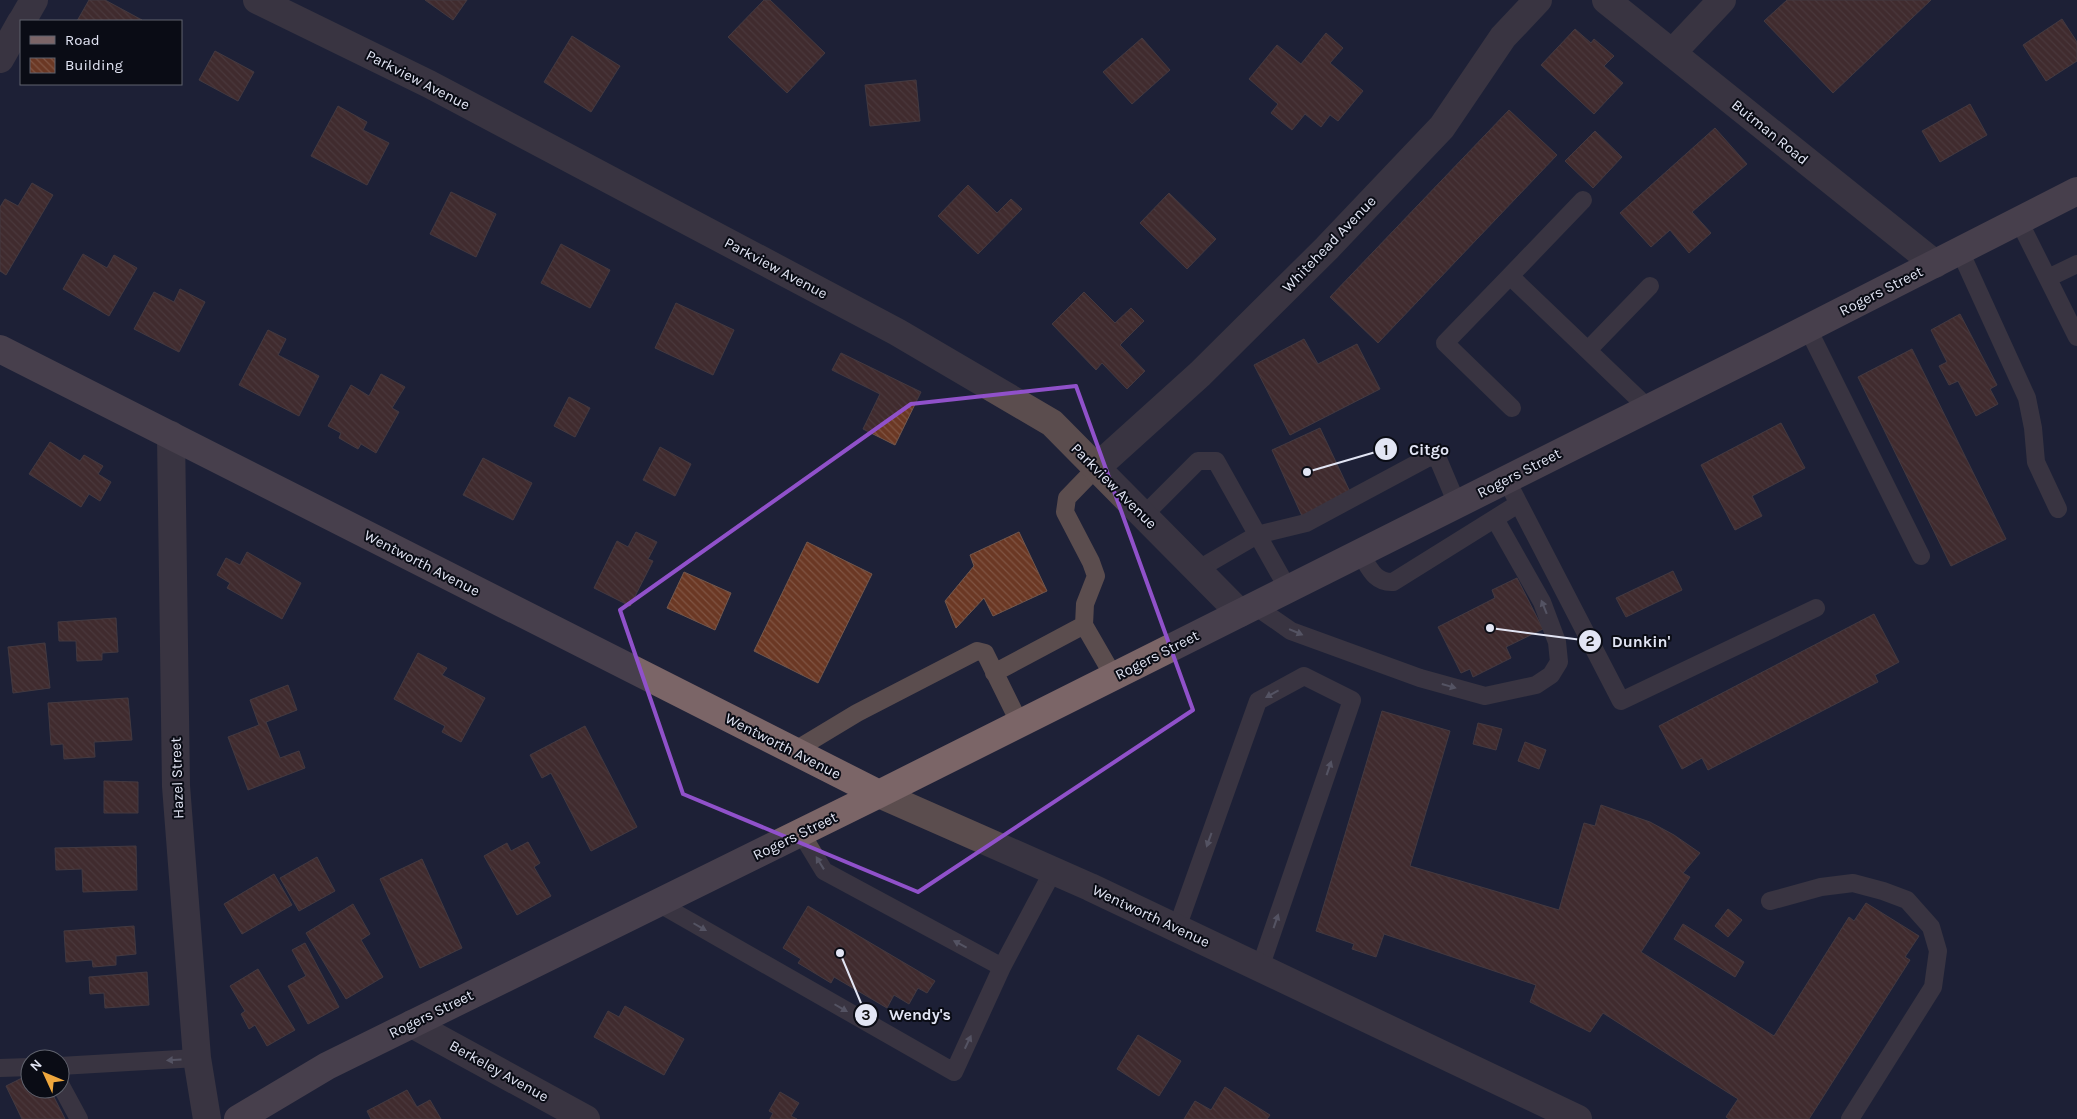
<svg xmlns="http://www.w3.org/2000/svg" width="2077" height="1119" font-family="Karla,sans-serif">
<defs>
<pattern id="building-back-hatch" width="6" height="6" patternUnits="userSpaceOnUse" patternTransform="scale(1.25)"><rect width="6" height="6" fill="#6b3824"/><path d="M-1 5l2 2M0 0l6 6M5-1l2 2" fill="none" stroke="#805544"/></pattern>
</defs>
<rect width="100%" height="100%" fill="#1e2137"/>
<path fill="url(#building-back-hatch)" stroke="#72574c" d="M89,0H105L142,20L77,21Z
M425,0H467L453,20Z
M764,0H770L825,53L787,93L728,37Z
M1787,0H1931L1833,93L1764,21Z
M2062,19L2077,42V61L2046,81L2023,45Z
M1575,29L1591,43L1594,39L1614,56L1604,66L1623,83L1594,114L1541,65Z
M1326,33L1343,48L1330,63L1363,91L1338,121L1330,115L1321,127L1305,114L1292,130L1271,113L1278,104L1249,79L1277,45L1301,64Z
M572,36L620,66L591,112L544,82Z
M1142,38L1170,70L1132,104L1103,72Z
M215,51L254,72L238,101L199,80Z
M916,80L920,121L870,126L865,85Z
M1970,104L1987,135L1940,162L1922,131Z
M338,106L367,122L363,130L389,143L367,185L311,156Z
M1509,110L1557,155L1378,343L1330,297Z
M1715,128L1747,164L1692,212L1711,233L1689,253L1670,230L1651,247L1620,213Z
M1595,131L1622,157L1593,188L1565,161Z
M32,183L53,195L6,275L0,271V207L5,199L18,206Z
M968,185L997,213L1011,199L1022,209L978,254L938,216Z
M451,192L496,214L476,257L430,234Z
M1169,193L1216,239L1187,269L1140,223Z
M561,244L610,270L590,308L541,283Z
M83,254L107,268L114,255L137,268L109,316L63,289Z
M180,289L205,302L179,352L134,329L154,292L174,302Z
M1084,292L1115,323L1131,308L1144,321L1120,345L1145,371L1127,389L1102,363L1096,370L1052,324Z
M676,303L734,330L713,375L655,348Z
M1960,314L1997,385L1990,389L1998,404L1976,416L1958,381L1949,385L1939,366L1947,362L1931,330Z
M268,330L286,339L278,355L319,376L299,416L239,385Z
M1304,339L1318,364L1357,344L1380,389L1290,435L1254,365Z
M1912,349L2006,539L1951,566L1858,377Z
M841,353L921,392L895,445L863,429L880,394L832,370Z
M381,374L405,387L392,408L399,412L376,453L361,444L358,449L339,438L341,433L328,426L351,385L369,396Z
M569,397L590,408L575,437L554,426Z
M1781,423L1805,468L1752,496L1762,516L1735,530L1701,465Z
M1320,428L1351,494L1302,516L1272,450Z
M50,442L80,461L84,455L103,466L98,474L111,482L100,501L89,494L81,507L29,474Z
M660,447L691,464L675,496L643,480Z
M483,458L532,483L513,520L463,495Z
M636,532L657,542L648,559L653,561L630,606L594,588L617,541L628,547Z
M1019,532L1047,591L993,616L984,598L956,628L945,601L974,566L970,555Z
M807,542L872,574L818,683L754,651Z
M247,552L301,583L282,619L227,588L230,583L217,575L226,558L240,565Z
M1673,571L1682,590L1626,617L1616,598Z
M684,572L731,593L715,630L667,608Z
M1517,578L1543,629L1506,647L1511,658L1473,677L1470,669L1461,673L1438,627L1495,598L1492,590Z
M1874,614L1899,662L1875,675L1878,682L1708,770L1702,758L1682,769L1659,726Z
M116,618L118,652L102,653V660L77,661L76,641H59L58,622Z
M45,643L50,688L13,693L8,647Z
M418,653L447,668L442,675L485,698L461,742L442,732L445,726L394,699Z
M288,685L297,710L266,722L280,758L299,751L305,768L248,790L228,737L259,725L250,700Z
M128,698L132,740L94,742L95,757L64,759L63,744L51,745L48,703Z
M1382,711L1450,731L1410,866L1559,910L1584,823L1595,826L1601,805L1650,822L1674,835L1700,853L1683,873L1690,877L1641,952L1774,1036L1849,917L1854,921L1866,903L1919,936L1905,957L1910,960L1809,1119H1729L1726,1117L1738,1099L1603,1013L1590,1032L1530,1002L1536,985L1384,934L1376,957L1352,949L1354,944L1316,931Z
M1478,723L1502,729L1496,750L1473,744Z
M585,726L637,827L591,851L551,773L542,778L530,755Z
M1525,742L1546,750L1539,769L1518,761Z
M104,781L138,782V813H104Z
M528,842L540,863L534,867L551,896L517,915L484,856L507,843L511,851Z
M136,846L137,890L83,892L82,869L56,870L55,848Z
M317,857L335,891L299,911L280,878Z
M422,859L462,948L420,968L380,879Z
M274,874L292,905L242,934L224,904Z
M353,904L370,934L361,940L383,977L346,999L306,933Z
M808,906L935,981L927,993L918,988L909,1004L894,995L887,1008L834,977L831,983L798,963L801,959L783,948Z
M1728,909L1742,920L1728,937L1715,926Z
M1683,924L1744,962L1735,977L1674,939Z
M134,926L136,954L116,956V965L93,967L92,960L66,962L64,931Z
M305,943L339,1007L308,1024L288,986L306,976L292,950Z
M258,969L295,1030L267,1046L255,1025L249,1029L241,1014L245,1011L230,986Z
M147,972L149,1005L105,1008L104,993L90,994L89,977Z
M625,1006L684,1039L664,1075L594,1037L608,1011L619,1017Z
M1138,1035L1181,1061L1159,1096L1117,1069Z
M30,1074V1089H50L65,1119H22L6,1086Z
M1225,1087L1270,1115L1267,1119H1184L1195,1101L1211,1110Z
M407,1090L417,1107L430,1100L441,1119H371L367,1111Z
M780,1092L799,1103L791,1116L797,1119H770L773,1113L769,1111Z"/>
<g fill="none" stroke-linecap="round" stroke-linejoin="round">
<path stroke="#5b4d4e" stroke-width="18" d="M2019,221L2077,337
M1960,251L2027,398L2033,428L2036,462L2058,509
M1510,276L1583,200
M2048,278L2077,264
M1808,329L1921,556
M1588,350L1650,286
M1512,408L1445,343L1510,276L1648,408
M1506,479L1621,701L1816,608
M1144,515L1198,461H1216L1288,589
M1360,553C1369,567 1374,583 1393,582L1518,504
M1197,570L1257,535L1306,523L1429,457L1438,459L1457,504
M1255,606L1291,631L1420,678L1485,696L1536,685L1551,675L1559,662L1557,642L1542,602L1495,519
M1084,625L1085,604L1096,576L1091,562L1065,512L1067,498L1097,467
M994,673L1084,625L1114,677
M794,751L857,713L977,651L985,653L1020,724
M801,833L824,871L1002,967
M1770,901L1821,887L1853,883L1883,891L1907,900L1931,927L1938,951L1933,987L1850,1119
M658,903L954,1072L1002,967L1053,871
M1177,928L1258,701L1304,676L1352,700L1260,968
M60,1066L197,1058
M0,1068L30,1067
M60,1084L79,1119"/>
<path stroke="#5b4d4e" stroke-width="28" d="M257,0L429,84L897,332L1052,423L1240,613
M1606,0L1935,264
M22,21L34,0
M1672,53L1722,0
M0,59L21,22
M171,435L176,786L197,1058L207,1119
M1097,467L1200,374L1327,248L1442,127L1503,37L1538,0
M879,794L1090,887L1578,1119
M412,1024L586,1119"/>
<path stroke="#7b6567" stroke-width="28" d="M0,349L879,794
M238,1119L327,1066L879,794L1777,344L2077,191"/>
</g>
<defs><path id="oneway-solid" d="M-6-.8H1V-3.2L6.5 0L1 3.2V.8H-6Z" transform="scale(1.25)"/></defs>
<g fill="#989199">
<use href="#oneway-solid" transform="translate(1544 607) rotate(-112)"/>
<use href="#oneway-solid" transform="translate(1296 632) rotate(23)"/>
<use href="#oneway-solid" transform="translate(1449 686) rotate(16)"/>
<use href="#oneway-solid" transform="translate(1272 694) rotate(151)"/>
<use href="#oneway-solid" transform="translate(1329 768) rotate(-71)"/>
<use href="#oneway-solid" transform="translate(1209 840) rotate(110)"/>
<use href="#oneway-solid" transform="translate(820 863) rotate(-122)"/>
<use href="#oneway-solid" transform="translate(1276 921) rotate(-71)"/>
<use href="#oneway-solid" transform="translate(700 927) rotate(30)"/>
<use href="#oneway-solid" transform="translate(960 944) rotate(-152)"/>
<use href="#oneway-solid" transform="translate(841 1008) rotate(30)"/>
<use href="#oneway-solid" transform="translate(968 1042) rotate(-65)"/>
<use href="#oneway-solid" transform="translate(174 1060) rotate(176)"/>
</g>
<path d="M0 0H2077V1119H0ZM1076,386L1193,710L918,892L683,794L620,610L911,404Z" fill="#1e2137" fill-opacity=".55" fill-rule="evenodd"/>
<path fill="none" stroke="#9051ca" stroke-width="4" stroke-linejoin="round" d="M1076,386L1193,710L918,892L683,794L620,610L911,404Z"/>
<g text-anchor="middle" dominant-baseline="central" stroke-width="4" stroke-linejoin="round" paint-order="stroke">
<g font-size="15" fill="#e2e5f4" stroke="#0a0c15">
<text transform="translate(418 80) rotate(27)">Parkview Avenue</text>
<text transform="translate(1770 132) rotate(39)">Butman Road</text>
<text transform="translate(1329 244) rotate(-46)">Whitehead Avenue</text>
<text transform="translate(776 268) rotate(28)">Parkview Avenue</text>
<text transform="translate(1881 291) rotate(-27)">Rogers Street</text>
<text transform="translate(1519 473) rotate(-27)">Rogers Street</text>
<text transform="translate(1114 486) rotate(45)">Parkview Avenue</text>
<text transform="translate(422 563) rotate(27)">Wentworth Avenue</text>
<text transform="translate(1157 655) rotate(-27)">Rogers Street</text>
<text transform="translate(783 746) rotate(27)">Wentworth Avenue</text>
<text transform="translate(177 778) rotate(-92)">Hazel Street</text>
<text transform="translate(795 836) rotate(-26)">Rogers Street</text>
<text transform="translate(1151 916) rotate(25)">Wentworth Avenue</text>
<text transform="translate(431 1014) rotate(-26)">Rogers Street</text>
<text transform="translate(499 1071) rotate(29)">Berkeley Avenue</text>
</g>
</g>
<path fill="none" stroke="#e2e5f4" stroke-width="2" d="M1307 472L1386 449M1490 628L1590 641M840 953L866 1015"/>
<g fill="#e2e5f4" stroke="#0a0c15" stroke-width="2">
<circle cx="1307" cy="472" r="5"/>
<circle cx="1490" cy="628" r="5"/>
<circle cx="840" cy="953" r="5"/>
<circle cx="1386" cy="449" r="12"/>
<circle cx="1590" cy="641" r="12"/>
<circle cx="866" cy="1015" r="12"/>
</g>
<g font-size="15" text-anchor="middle" font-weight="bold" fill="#111">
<text x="1386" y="455">1</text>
<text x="1590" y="646">2</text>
<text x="866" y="1020">3</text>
</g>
<g font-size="16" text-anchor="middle" font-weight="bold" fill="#e2e5f4" stroke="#0a0c15" stroke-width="4" stroke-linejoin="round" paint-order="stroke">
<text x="1429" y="455">Citgo</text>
<text x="1641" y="647">Dunkin'</text>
<text x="920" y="1020">Wendy's</text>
</g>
<rect x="20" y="20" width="162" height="65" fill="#0a0c15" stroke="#60636e"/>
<rect x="30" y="36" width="25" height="8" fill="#7b6567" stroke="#60636e"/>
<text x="65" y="45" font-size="15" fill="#e2e5f4">Road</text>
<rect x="30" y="58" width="25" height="15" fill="url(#building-back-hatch)" stroke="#60636e"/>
<text x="65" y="70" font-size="15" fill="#e2e5f4">Building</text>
<g transform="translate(45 1074) rotate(314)"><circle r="24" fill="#0a0c15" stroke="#60636e"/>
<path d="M0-4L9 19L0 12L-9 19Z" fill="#efa73d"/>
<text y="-8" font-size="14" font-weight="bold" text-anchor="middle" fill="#e2e5f4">N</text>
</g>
</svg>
